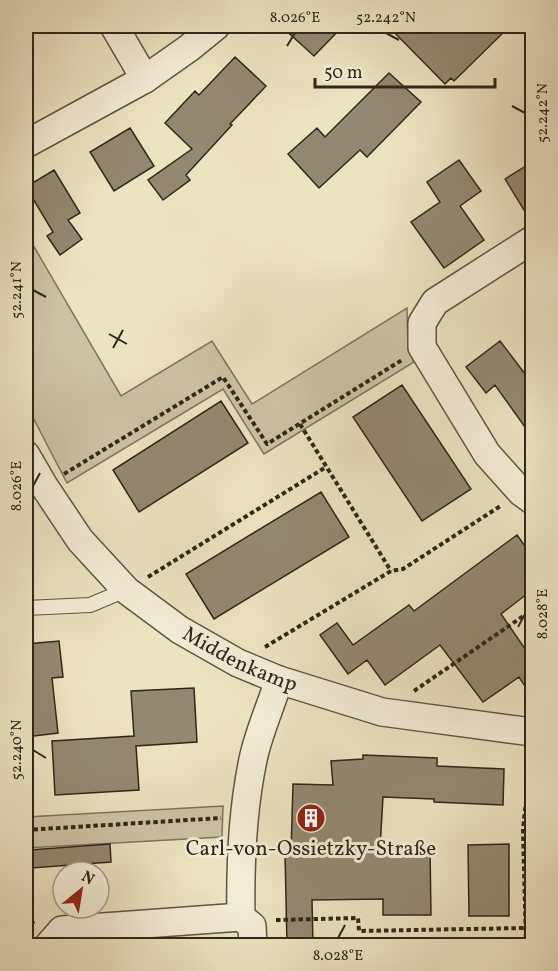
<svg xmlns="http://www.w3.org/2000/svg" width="558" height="971" font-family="Vollkorn,serif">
<rect width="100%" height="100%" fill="#ece3c1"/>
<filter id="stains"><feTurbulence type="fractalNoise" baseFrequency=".00333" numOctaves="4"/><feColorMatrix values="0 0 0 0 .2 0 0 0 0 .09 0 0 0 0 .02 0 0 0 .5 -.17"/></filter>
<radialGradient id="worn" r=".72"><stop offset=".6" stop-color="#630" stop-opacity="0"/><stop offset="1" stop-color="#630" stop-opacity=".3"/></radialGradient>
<path fill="#ccc3a5" stroke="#7f7460" stroke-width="1.5" d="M26,233L121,396L212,341L252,404L407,308L408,350L414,362L264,454L223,389L67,483L26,404Z
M223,806L222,837L26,848V817Z"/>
<path fill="#938871" stroke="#32261a" stroke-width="1.5" d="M281,26H343L314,56Z
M388,26H510L454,81L451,78L445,84Z
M235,57L266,86L230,124L232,125L186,175L190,180L163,200L148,180L192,149L165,123L195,91L199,95Z
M389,73L421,102L367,157L360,150L319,188L288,154L317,128L325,137Z
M130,128L154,166L114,191L90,152Z
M459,160L481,191L460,206L484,240L444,268L411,222L440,202L427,182Z
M532,162V223L505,179Z
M54,170L80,213L68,220L82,239L60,255L47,236L53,232L26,187Z
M500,341L532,383V437L495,385L486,393L466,367Z
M402,385L471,489L422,521L353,417Z
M221,401L248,443L139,512L113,470Z
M321,492L349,537L214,619L186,574Z
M517,535L532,556V590L501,614L532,659V697L519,677L483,702L440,645L385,685L367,660L348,674L320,635L337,623L353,645L409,605L414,611Z
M59,641L63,677L52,678L58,733L26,737V644Z
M194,688L197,742L136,746L139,790L55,795L52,741L134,736L131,691Z
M363,755L437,758V766L504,769L503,805L434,802V799L383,797L380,848H430L431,915H383V899L312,900L313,945H287L285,853H291L293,784L333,785L331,761L363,759Z
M110,844L111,862L31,868L30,850Z
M509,844V916H469L468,845Z"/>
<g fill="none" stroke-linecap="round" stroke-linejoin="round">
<g stroke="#605544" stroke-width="16">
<path id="service" d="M26,608L90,605L126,590"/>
</g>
<g stroke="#605544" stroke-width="30">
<g id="minor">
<path d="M114,26L145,79"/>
<path d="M26,144L145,79L189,48L216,26"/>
<path d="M532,240L435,302L422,323V347L487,454L521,492L532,500"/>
<path id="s1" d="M26,455L44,486L80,540L126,590L180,630L238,663L279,680L382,712L532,732"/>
<path d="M48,946L62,930L241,917"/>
<path d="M253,946L252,926L241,917C240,863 242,809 254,755C260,730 271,705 279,680"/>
</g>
</g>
<path stroke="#32261a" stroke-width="4" stroke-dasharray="4.5 3" stroke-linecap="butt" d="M300,424L391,571
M64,474L223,377L267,444L402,360
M148,577L326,467
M265,647L391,571L403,569L502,505
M414,691L532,610
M26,830L221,818
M26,839L31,921L34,924
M276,920L358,918L359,931L524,928
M526,946L523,829L531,755"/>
<use href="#service" stroke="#f3edd7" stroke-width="14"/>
<use href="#minor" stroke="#f3edd7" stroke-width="27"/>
</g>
<path fill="none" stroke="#32261a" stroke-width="2" d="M386,33L399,40M287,46L295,33M512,106L525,113M33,290L46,297M109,334L127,344M113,348L123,330M33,486L40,473M518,627L525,614M33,750L46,758M338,938L345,925"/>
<defs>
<g id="building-disc" transform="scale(1.5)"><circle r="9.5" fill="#8f2418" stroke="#f3edd7"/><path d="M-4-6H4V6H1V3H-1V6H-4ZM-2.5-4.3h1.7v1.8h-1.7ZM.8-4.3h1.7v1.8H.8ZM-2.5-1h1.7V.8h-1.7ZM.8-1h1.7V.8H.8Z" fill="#fff"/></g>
</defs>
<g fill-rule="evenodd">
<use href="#building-disc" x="311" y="818"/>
</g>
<g text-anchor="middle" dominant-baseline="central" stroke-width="6" stroke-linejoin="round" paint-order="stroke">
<g font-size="21" fill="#32261a" stroke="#f3edd7">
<text stroke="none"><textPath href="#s1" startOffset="303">Middenkamp</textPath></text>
</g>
<g font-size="21" fill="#32261a" stroke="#f3edd7">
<text x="311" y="849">Carl-von-Ossietzky-Straße</text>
</g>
</g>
<rect width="558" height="971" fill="none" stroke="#ece3c1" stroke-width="66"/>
<g transform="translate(81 890) rotate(30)"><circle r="28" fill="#f3edd7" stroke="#a69d8b" stroke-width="1.5"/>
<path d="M0-4.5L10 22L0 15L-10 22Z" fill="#8f2418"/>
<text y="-9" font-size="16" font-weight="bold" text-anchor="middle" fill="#32261a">N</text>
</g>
<path d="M315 78v9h180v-9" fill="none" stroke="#32261a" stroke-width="3"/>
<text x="324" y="78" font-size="18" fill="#32261a" stroke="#f3edd7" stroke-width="4.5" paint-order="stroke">50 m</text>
<rect x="33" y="33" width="492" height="905" fill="none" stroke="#32261a" stroke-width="2"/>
<g font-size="15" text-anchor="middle" fill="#32261a">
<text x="295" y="22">8.026°E</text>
<text x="386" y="22">52.242°N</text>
<text transform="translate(542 113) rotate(-90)" y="5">52.242°N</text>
<text transform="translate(16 290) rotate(-90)" y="5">52.241°N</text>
<text transform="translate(16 486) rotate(-90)" y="5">8.026°E</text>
<text transform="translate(542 614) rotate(-90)" y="5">8.028°E</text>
<text transform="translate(16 750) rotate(-90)" y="5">52.240°N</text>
<text x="338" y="960">8.028°E</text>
</g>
<rect width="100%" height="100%" filter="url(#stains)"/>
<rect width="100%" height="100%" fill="url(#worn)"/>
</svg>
